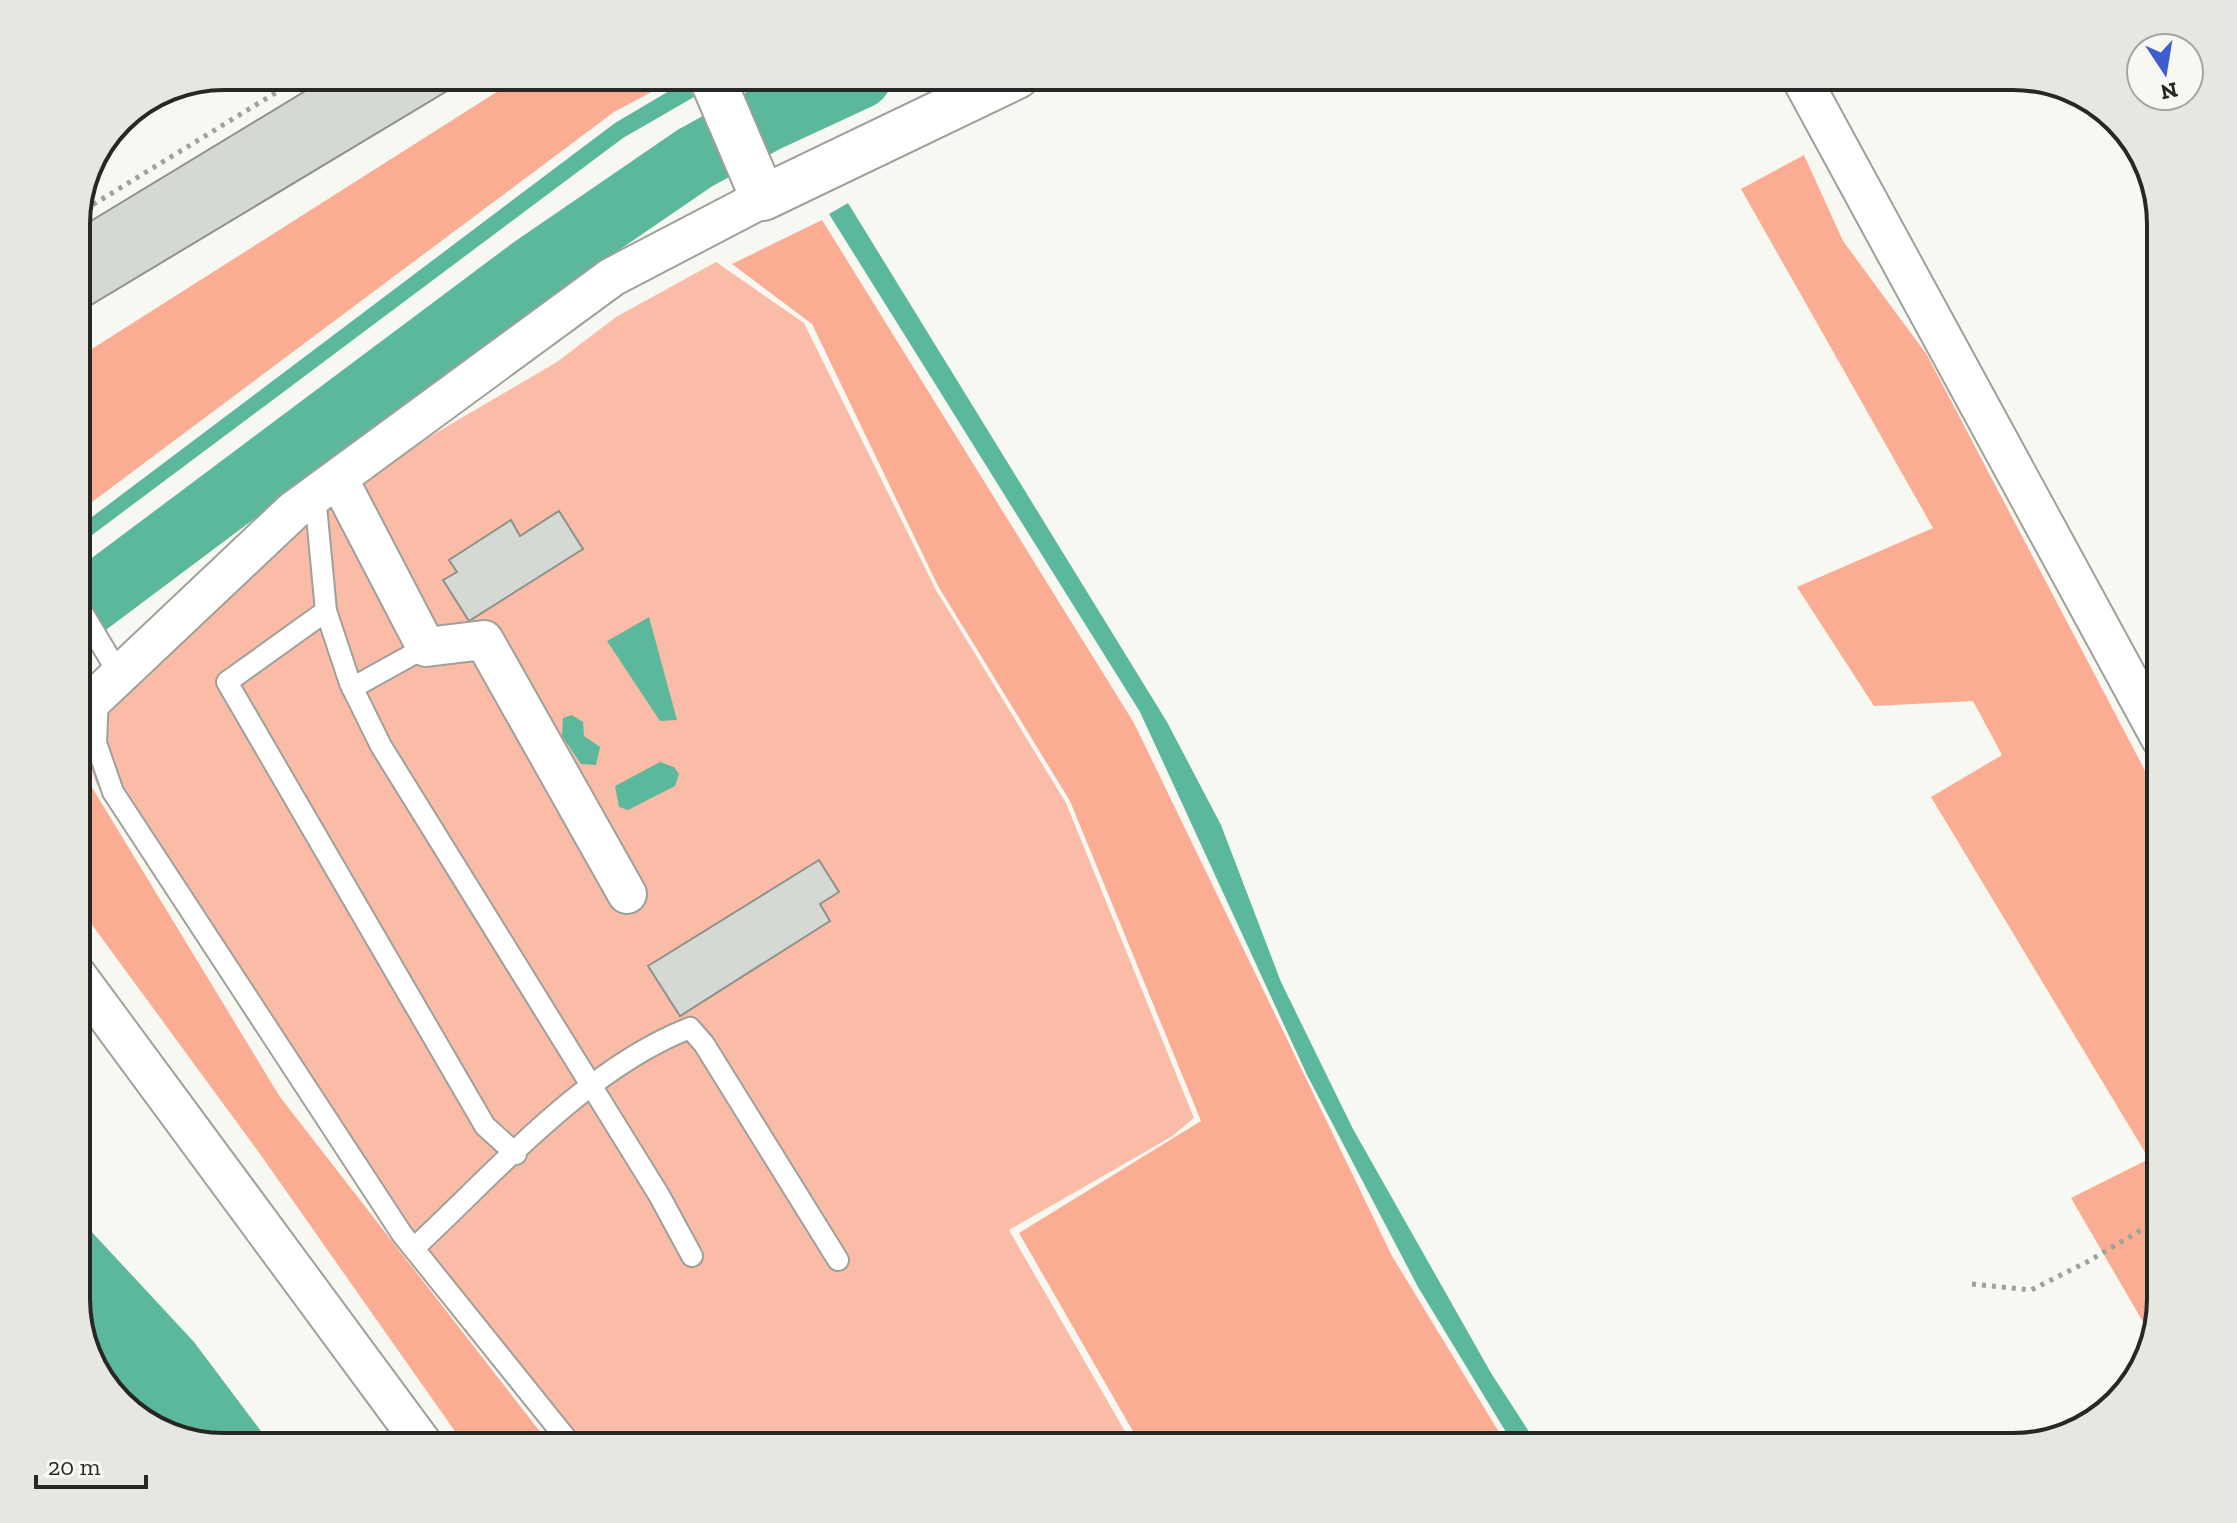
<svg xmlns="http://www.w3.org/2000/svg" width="2237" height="1523" font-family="'Zilla Slab',serif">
<rect width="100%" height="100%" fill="#f8f8f2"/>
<path fill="#fabca6" d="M716,262L804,323L936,590L1066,803L1194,1118L1171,1137L1009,1230L1134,1447H563L403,1244L97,785L81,741L296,531L359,478L557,362L616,317Z"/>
<path fill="#faad92" d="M522,76H675L676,79L614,112L76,514V359Z
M1804,155L1843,241L1927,355L2161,801V1299L2150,1334L2071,1198L2149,1159L1931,797L2002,755L1973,701L1874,706L1797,587L1933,528L1741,189Z
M822,220L1134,723L1392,1256L1508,1447H1142L1019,1233L1201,1121L1070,801L938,586L812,324L732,264Z
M76,761L280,1097L552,1447H466L260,1154L76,903Z"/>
<path fill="#5cb89c" d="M686,81L694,97L623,138L76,547V529L615,123Z
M848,203L1167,722L1221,825L1281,982L1353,1129L1491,1373L1539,1447H1515L1418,1287L1307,1075L1140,712L829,214Z
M649,617L677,720L660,721L607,641Z
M572,715L583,722L584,736L600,747L596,765L581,764L562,736L563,718Z
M660,762L674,767L679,774L675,786L628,810L619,807L615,786Z
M76,1215L194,1342L273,1447H224L142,1422L96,1372L76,1308Z"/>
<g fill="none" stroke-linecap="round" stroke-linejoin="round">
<path stroke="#5cb89c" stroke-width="66" d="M76,611L533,269L695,158L766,119L859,76"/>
</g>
<path fill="#d5d9d4" stroke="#8d918c" stroke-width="2" d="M330,76H472L76,314V230Z
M559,511L583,549L469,621L443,580L457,572L449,560L511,520L520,536Z
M819,860L839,892L820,904L830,921L680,1016L648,966Z"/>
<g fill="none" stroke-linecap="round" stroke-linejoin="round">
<g stroke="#a0a09b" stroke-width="24">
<path id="service" d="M315,495L326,611L350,683L381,746L659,1195L692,1256
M76,602L119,674
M326,611L227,682L485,1126L516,1154
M352,688L426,647
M98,695L96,743L113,792L402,1234L573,1447
M414,1248C495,1173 586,1068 690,1028L704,1044L838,1260"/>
</g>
<g stroke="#a0a09b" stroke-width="42">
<path id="minor" d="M1800,76L2161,739
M338,478L426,647L484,640L627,894
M76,716L293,511L612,277L763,198
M76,974L425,1447"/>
</g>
<g stroke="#a0a09b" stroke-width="48">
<path id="tertiary" d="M711,76L763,198L1017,76"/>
</g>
<path stroke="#a0a09c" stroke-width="5" stroke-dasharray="4 6" stroke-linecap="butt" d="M76,215L303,76
M1972,1284L2031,1290L2089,1261L2161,1218"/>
<use href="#service" stroke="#fff" stroke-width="20"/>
<use href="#minor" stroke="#fff" stroke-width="38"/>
<use href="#tertiary" stroke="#fff" stroke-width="44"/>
</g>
<path d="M0 0H2237V1523H0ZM224 90H2013A134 134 0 0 1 2147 224V1299A134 134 0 0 1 2013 1433H224A134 134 0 0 1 90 1299V224A134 134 0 0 1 224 90Z" fill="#e7e7e2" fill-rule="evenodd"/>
<path fill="none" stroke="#272725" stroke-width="4" d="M224 90H2013A134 134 0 0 1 2147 224V1299A134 134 0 0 1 2013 1433H224A134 134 0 0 1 90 1299V224A134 134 0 0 1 224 90Z"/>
<g transform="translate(2165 72) rotate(168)"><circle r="38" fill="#f8f8f2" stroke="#a4a4a0" stroke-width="2"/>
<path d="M0-6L14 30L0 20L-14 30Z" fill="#405ccf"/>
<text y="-12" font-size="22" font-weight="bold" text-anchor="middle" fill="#272725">N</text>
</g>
<path d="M36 1475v12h110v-12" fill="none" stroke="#272725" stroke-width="4"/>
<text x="48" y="1475" font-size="24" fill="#272725" stroke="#f8f8f2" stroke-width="6" paint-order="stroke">20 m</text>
</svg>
